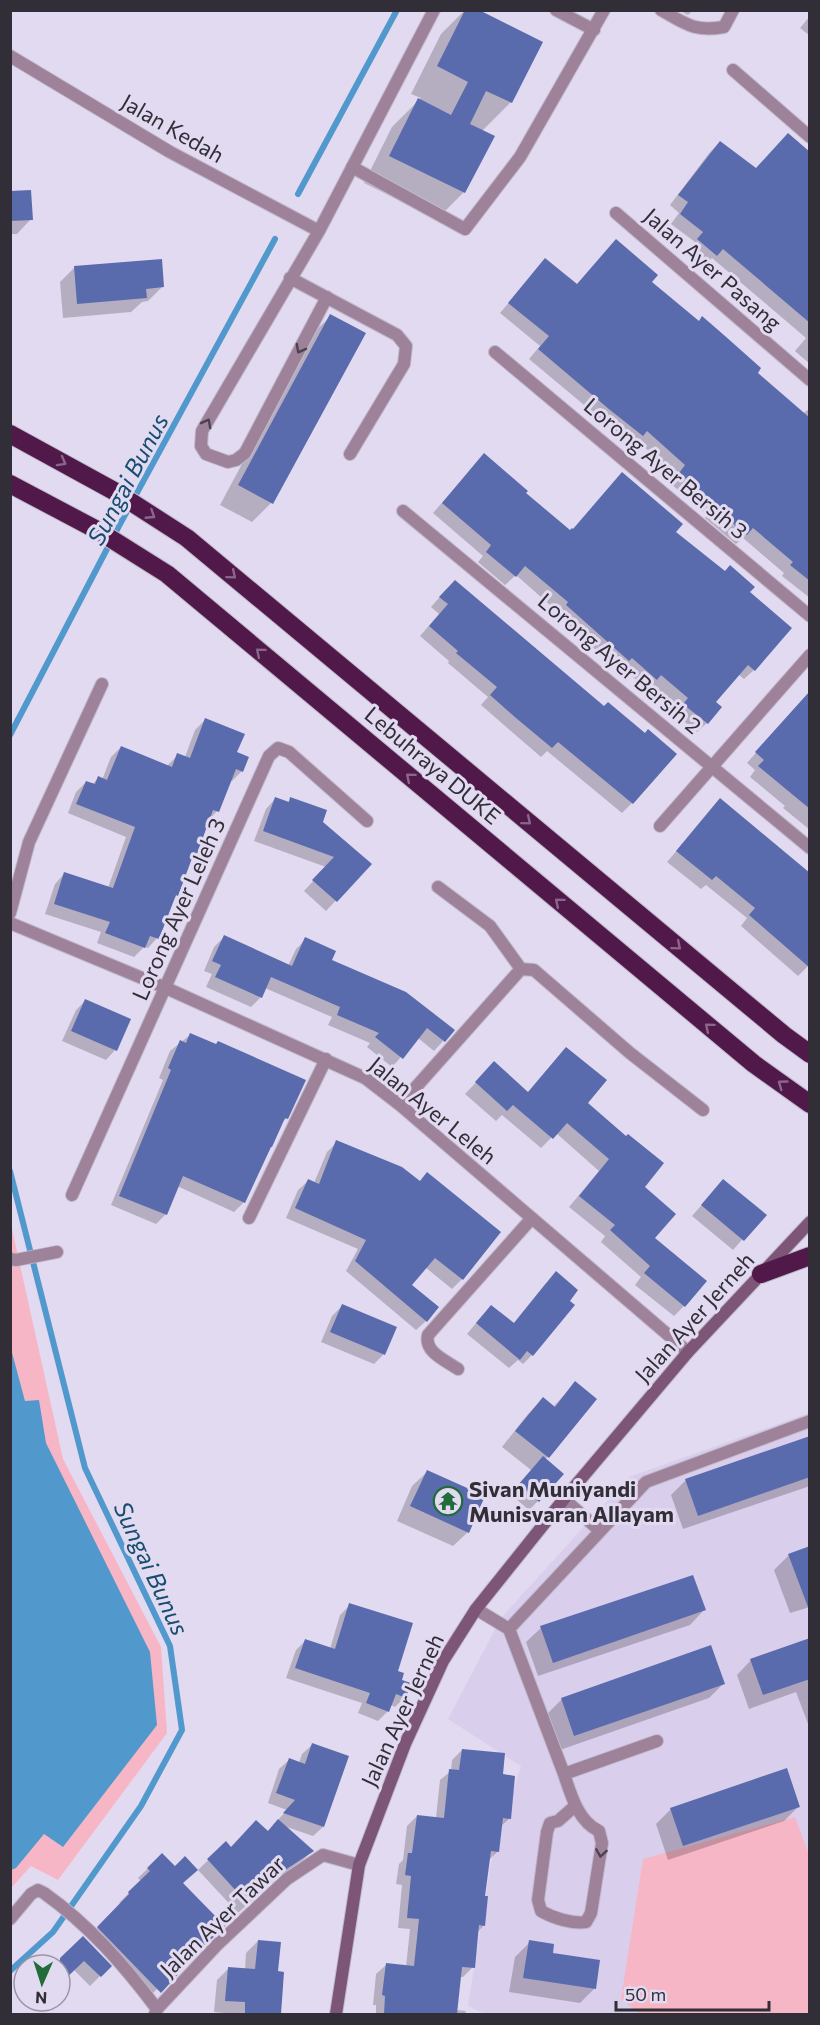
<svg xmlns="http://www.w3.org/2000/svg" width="820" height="2025" font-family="Commissioner,sans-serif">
<rect width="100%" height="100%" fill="#e2daf0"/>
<path fill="#d9ceec" d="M809,1413V2014H485L468,2006L491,1863L521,1766L448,1719L501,1618L629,1477Z"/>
<path fill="#f7b6c6" d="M10,1220L63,1459L161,1647L167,1733L58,1880L31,1866L11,1888Z
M795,1817L809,1855V2014H640L621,1999L643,1859Z"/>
<path fill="#5199cc" d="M11,1349L25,1401L39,1400L46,1443L150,1652L157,1725L63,1847L44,1834L16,1868L11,1870Z"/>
<path fill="#0003" d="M465,10L540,43L510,103L482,131L464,192L437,219L364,183L392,127L421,98L411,94L441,34Z
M679,10H693L688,15Z
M810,16V36L800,28Z
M720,142L756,169L810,153V364L795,351L806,338L712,258L706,264L689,249L695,242L671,224L679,213L670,205L710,152Z
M10,193L31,219L17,234H10Z
M545,260L577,285L650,282L803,414L807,410L810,412V598L782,576L784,573L743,538L736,544L705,518L707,515L670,483L677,475L636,440L632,445L529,359L540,346L500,313Z
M75,267L162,287L148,301L142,302L131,312L63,318L60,282Z
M331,316L271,503L252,522L220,505L311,335Z
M475,465L524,493L570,532H674L748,592L754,670L744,679L738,674L714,703L707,723L697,732L675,714L679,708L651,684L646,689L621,666L618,670L557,615L559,613L516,575L505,585L478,562L483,556L433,513Z
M445,591L632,803L622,813L547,751L541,757L481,705L488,697L448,663L449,661L420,636L439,614L431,607Z
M810,691V830L783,808L785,806L750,777L755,770L747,763Z
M205,720L235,753L242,771L232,781L230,780L217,811L207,822L196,853L191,858L177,895L172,900L157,938L148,948L144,947L134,957L97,943L101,932L45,914L55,884L64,874L108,888L126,837L68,813L76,792L86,782L92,785L98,778L102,780L111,757L121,747L167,766L178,755L185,757L195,730Z
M275,799L287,803L291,799L370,864L326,911L304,891L326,867L254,841L266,809Z
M720,800L810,964L798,976L741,926L747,918L706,885L701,889L667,862Z
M224,937L288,966L296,949L306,939L330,961L453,1030L434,1051L418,1038L392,1067L367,1047L370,1043L328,1025L332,1017L265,988L261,997L251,1007L206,987L212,974L204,971L214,947Z
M85,1001L115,1050L106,1060L62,1041L76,1010Z
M190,1035L287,1118L281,1123L244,1202L234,1212L177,1186L166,1214L156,1224L111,1205L163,1080L159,1078L170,1051Z
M484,1074L527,1094L586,1103L643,1187L652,1238L684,1306L674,1316L635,1285L641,1277L601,1242L605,1236L569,1207L599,1171L556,1133L541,1148L502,1115L496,1121L465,1094Z
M337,1142L462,1279L452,1289L425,1267L409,1285L426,1321L416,1330L346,1271L358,1249L286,1218L298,1190L308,1181L314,1183L327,1152Z
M714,1191L764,1215L733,1250L692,1216Z
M546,1283L532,1355L523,1364L518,1360L509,1368L467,1334L482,1316L513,1324Z
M342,1306L395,1328L383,1355L374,1364L321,1342L332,1316Z
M575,1383L595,1399L545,1460L538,1501L529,1510L510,1494L531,1470L502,1447L528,1414L543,1399L553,1407Z
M810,1438V1486L683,1529L671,1495L686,1480Z
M427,1472L468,1532L453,1546L397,1521L412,1486Z
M789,1555L810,1607L790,1613L774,1570Z
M350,1605L396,1672L405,1697L395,1707L391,1705L388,1711L378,1721L358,1713L362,1703L286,1678L296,1650L305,1641L330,1649L340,1615Z
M704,1610L690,1625L538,1676L526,1642L541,1628Z
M810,1640V1729L796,1692L749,1709L737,1675L751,1660Z
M723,1684L709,1698L560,1750L547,1714L562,1699Z
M312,1745L323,1827L313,1836L284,1826L312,1851L303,1860L271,1882L238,1913L198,1870L226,1843L231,1848L267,1832L287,1810L268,1803L279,1769L289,1760L299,1763L302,1754Z
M462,1750L502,1776L510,1818L500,1827L498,1851L489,1860L483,1897L484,1925L477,1933L473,1967L463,1977H459L456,2010L466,2011L465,2014H376V2005H373L376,1974L386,1965L406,1967L410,1929L398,1928L402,1885L396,1884L399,1864L403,1860L407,1826L417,1816L436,1818L440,1780L451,1771L452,1760Z
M799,1806L784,1821L668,1860L656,1824L671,1809Z
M162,1855L181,1884L168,1957L157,1989L147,1999L88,1937L121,1904L119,1903L141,1881L138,1878Z
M83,1938L110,1966L90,1986L73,1969L60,1982V1965H55Z
M258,1941L276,1972L283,1973L279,2014H234L214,2012L217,1980L229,1968L245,1970L246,1953Z
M530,1942L552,1954L595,1988L580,2003L509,1992L515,1957Z"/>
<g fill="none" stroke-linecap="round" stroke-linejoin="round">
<path stroke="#5199cc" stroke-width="6" d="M298,194L397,10
M10,735L120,524L275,239
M10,1171L85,1468L170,1646L182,1730L141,1806L53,1932L10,1971"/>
</g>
<path fill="#5a6bad" d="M465,10H479L543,42L512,103L486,91L470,124L495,136L465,193L389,156L418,98L451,115L468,82L437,66Z
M788,133L810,152V323L723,249L717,256L697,239L703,232L680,214L688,202L678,195L720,141L756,168Z
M31,190L33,220L10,221V191Z
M616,239L658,275L652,282L699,321L702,316L725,336L761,368L758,373L810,418V581L790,565L793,562L753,528L747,535L713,507L716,504L679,473L685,465L647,431L643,436L610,410L538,349L549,336L508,303L545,258L577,284Z
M162,259L164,287L146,289L147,298L77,304L74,266Z
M330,314L366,333L273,504L238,485Z
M484,453L528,491L526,493L570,530L572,528L573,529L622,472L683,524L676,532L725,571L730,565L755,587L750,592L792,628L755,671L748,665L716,702L722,707L708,724L683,704L688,698L661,675L657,680L632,658L629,661L566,605L568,602L525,566L516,577L486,552L491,545L442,503Z
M455,580L604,706L608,702L645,733L648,729L677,754L633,804L558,742L552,748L516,718L490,695L497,687L456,653L458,651L429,626L448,604L439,597Z
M810,691V809L758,766L764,760L755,752Z
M205,718L245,734L237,752L249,757L243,772L236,769L219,812L213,810L197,854L194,853L178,896L176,895L159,939L150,936L145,948L105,933L110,922L54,904L64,872L113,888L135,827L76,804L86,781L95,784L98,776L107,780L121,746L172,767L177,753L190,758Z
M275,797L289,802L290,797L327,810L323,822L372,864L337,902L312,880L334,857L263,831Z
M720,798L810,873V968L749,915L755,908L716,876L712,880L676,851Z
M224,935L292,966L305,937L336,951L332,960L406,992L455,1030L445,1042L427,1028L403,1059L375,1037L379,1033L337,1015L340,1007L271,977L262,998L215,977L221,965L212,961Z
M85,999L131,1019L117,1051L71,1031Z
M190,1033L216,1044L218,1041L306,1080L288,1119L285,1118L272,1147H271L245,1203L183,1176L167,1215L119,1196L171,1070L168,1068L180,1040L186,1043Z
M566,1047L607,1080L588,1103L626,1136L628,1134L664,1163L645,1187L676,1214L655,1238L707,1281L685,1307L644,1273L650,1266L610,1230L615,1225L579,1196L609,1159L567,1123L553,1139L513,1105L507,1111L475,1082L494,1061L528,1092Z
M336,1140L402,1167L420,1181L427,1172L501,1232L463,1280L435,1258L412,1285L439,1307L427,1322L355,1261L366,1240L295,1208L308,1179L319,1184Z
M723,1179L767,1215L744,1241L701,1205Z
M556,1271L578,1290L570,1301L575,1305L533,1356L527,1351L520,1360L476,1323L491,1305L514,1323Z
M342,1304L397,1327L385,1355L330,1332Z
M575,1381L597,1399L549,1458L515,1431L543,1397L555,1407Z
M810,1436V1477L698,1516L685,1479Z
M543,1456L564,1474L539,1502L519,1484Z
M427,1470L485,1496L469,1533L410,1506Z
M810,1546V1607H808L788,1554Z
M693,1575L706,1610L553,1663L540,1626Z
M349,1603L413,1623L398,1671L404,1673L402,1680L411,1683L406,1698L396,1694L389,1712L366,1703L370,1693L295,1668L305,1639L335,1649Z
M810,1638V1679L763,1695L750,1659Z
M711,1645L725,1684L574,1736L561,1698Z
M312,1743L349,1756L324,1827L283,1813L295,1800L276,1793L289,1758L305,1764Z
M462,1749L505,1753L503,1774L515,1776L511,1819L503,1818L499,1852L491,1851L485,1896H488L485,1926L479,1925L475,1968L462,1967L457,2014H384L385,1996L382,1995L386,1963L414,1966L419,1919L407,1918L411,1876L405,1875L408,1853H412L417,1815L444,1818L449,1769L459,1770Z
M787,1768L800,1807L683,1846L670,1808Z
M278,1819L314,1851L282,1872L248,1904L207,1859L226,1841L231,1847L256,1820L268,1831Z
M162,1853L175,1866L185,1856L198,1870L183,1883L225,1926L201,1949L161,1993L97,1927L129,1894L128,1892L150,1871L147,1868Z
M83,1936L112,1966L101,1977L84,1961L60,1984V1958Z
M258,1940L281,1942L278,1971L284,1972L281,2014H245V2002L225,2001L228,1967L255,1969Z
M529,1940L554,1944L553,1953L600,1960L596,1989L523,1978Z"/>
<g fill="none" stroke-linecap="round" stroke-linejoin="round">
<g stroke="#bfb8cb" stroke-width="14">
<path id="service" d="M556,10L594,30
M661,10C686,24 694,32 724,27L733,10
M10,56L170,152L319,231
M352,167L465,229L520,157L604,10
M290,278L397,335L406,346L404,364L350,454
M327,297L245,453L236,460L228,462L206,454L201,446L202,431L319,231L434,10
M10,1259L16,1260L57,1252
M564,1499L599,1530
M476,1609L509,1629L564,1774
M509,1629L646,1482L810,1421
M575,1806L558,1821L550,1823L547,1832L538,1900L541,1911C553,1918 572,1924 586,1922L591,1913L602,1843L599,1831C578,1821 571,1795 564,1774L657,1741
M10,1919L31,1894L38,1890L44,1893C89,1925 124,1965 157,2009"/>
</g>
<g stroke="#bfb8cb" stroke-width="14">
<path id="minor" d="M733,70L810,137
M616,213L810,380
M495,352L810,616
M403,511L810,848
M660,826L810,655
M438,887L490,926L521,969
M10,913L29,842L102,684
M10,923L166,988L365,1078L400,1105L688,1352
M521,969L534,970L630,1053L703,1110
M400,1105L521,969
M72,1195L269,756L278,748L289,752L367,821
M249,1218L326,1059
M458,1369C445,1360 424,1352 428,1335L532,1218
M155,2014L157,2009L217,1945L287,1879L323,1855L359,1865"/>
</g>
<g stroke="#bfb8cb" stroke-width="14">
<path id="secondary" d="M336,2014L359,1865L405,1744L443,1661L476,1609L564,1499L688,1352L810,1222"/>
</g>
<g stroke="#bfb8cb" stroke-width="20">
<path id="motorway" d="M10,434L114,491L187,538L784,1035L810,1054
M10,484L97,530L167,574L754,1064L810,1104
M761,1274L810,1256"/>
</g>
<use href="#service" stroke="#9e8299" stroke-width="12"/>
<use href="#minor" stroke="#9e8299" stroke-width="12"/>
<use href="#secondary" stroke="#7d5577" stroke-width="12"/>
<use href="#motorway" stroke="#50194a" stroke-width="18"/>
</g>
<defs><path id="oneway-chevron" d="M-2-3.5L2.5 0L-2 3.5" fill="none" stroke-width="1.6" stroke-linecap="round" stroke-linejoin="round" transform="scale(1.5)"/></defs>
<g stroke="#4d4350">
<use href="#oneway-chevron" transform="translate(300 349) rotate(118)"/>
<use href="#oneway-chevron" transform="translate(207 423) rotate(-62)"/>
<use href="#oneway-chevron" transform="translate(601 1853) rotate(99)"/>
</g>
<g stroke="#8a668c">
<use href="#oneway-chevron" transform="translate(62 462) rotate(29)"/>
<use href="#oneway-chevron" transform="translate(151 515) rotate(33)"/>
<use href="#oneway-chevron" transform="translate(232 575) rotate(40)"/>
<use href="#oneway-chevron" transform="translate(260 652) rotate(-140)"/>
<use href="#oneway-chevron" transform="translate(410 777) rotate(-140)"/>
<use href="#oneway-chevron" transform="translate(527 821) rotate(40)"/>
<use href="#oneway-chevron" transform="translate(559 902) rotate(-140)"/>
<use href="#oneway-chevron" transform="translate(677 946) rotate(40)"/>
<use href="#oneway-chevron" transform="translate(709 1027) rotate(-140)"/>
<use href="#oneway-chevron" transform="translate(782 1084) rotate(-144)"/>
</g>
<defs>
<g id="temple-ring" transform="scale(1.5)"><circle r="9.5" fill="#e2daf0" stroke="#226c3a" stroke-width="1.5"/><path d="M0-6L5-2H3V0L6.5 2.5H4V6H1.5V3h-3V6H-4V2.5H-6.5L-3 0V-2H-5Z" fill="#226c3a"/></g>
</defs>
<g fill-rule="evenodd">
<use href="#temple-ring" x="448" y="1501"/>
</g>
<g text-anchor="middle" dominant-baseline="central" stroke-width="6" stroke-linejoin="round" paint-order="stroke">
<g font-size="22" fill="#322e37" stroke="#e2daf0">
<text transform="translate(173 128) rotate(30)">Jalan Kedah</text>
<text transform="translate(713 269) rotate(41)">Jalan Ayer Pasang</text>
<text transform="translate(666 468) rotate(40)">Lorong Ayer Bersih 3</text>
<text transform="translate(620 663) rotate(40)">Lorong Ayer Bersih 2</text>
<text transform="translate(433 765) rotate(40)">Lebuhraya DUKE</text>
<text transform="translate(178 909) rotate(-66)">Lorong Ayer Leleh 3</text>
<text transform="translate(433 1110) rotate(39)">Jalan Ayer Leleh</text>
<text transform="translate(694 1317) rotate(-48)">Jalan Ayer Jerneh</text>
<text transform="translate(402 1710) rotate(-65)">Jalan Ayer Jerneh</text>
<text transform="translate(222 1916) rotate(-44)">Jalan Ayer Tawar</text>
</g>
<g font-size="22" font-weight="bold" fill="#322e37" stroke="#e2daf0" text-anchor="start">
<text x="469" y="1488">Sivan Muniyandi<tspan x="469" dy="25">Munisvaran Allayam</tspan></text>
</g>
<g font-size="24" font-style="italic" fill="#164d70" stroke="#e2daf0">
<text transform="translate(127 479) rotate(-62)">Sungai Bunus</text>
<text transform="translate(152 1568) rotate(65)">Sungai Bunus</text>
</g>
</g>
<rect width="820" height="2025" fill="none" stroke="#322e37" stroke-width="24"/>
<g transform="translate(42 1983) rotate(183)"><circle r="28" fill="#e2daf0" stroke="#9c95a6" stroke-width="1.5"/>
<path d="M0-4.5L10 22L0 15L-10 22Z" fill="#226c3a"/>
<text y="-9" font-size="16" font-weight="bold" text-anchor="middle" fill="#322e37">N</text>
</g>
<path d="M616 2001v9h153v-9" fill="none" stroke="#322e37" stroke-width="3"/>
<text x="625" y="2001" font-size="18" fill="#322e37" stroke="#e2daf0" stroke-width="4.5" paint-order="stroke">50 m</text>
</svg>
